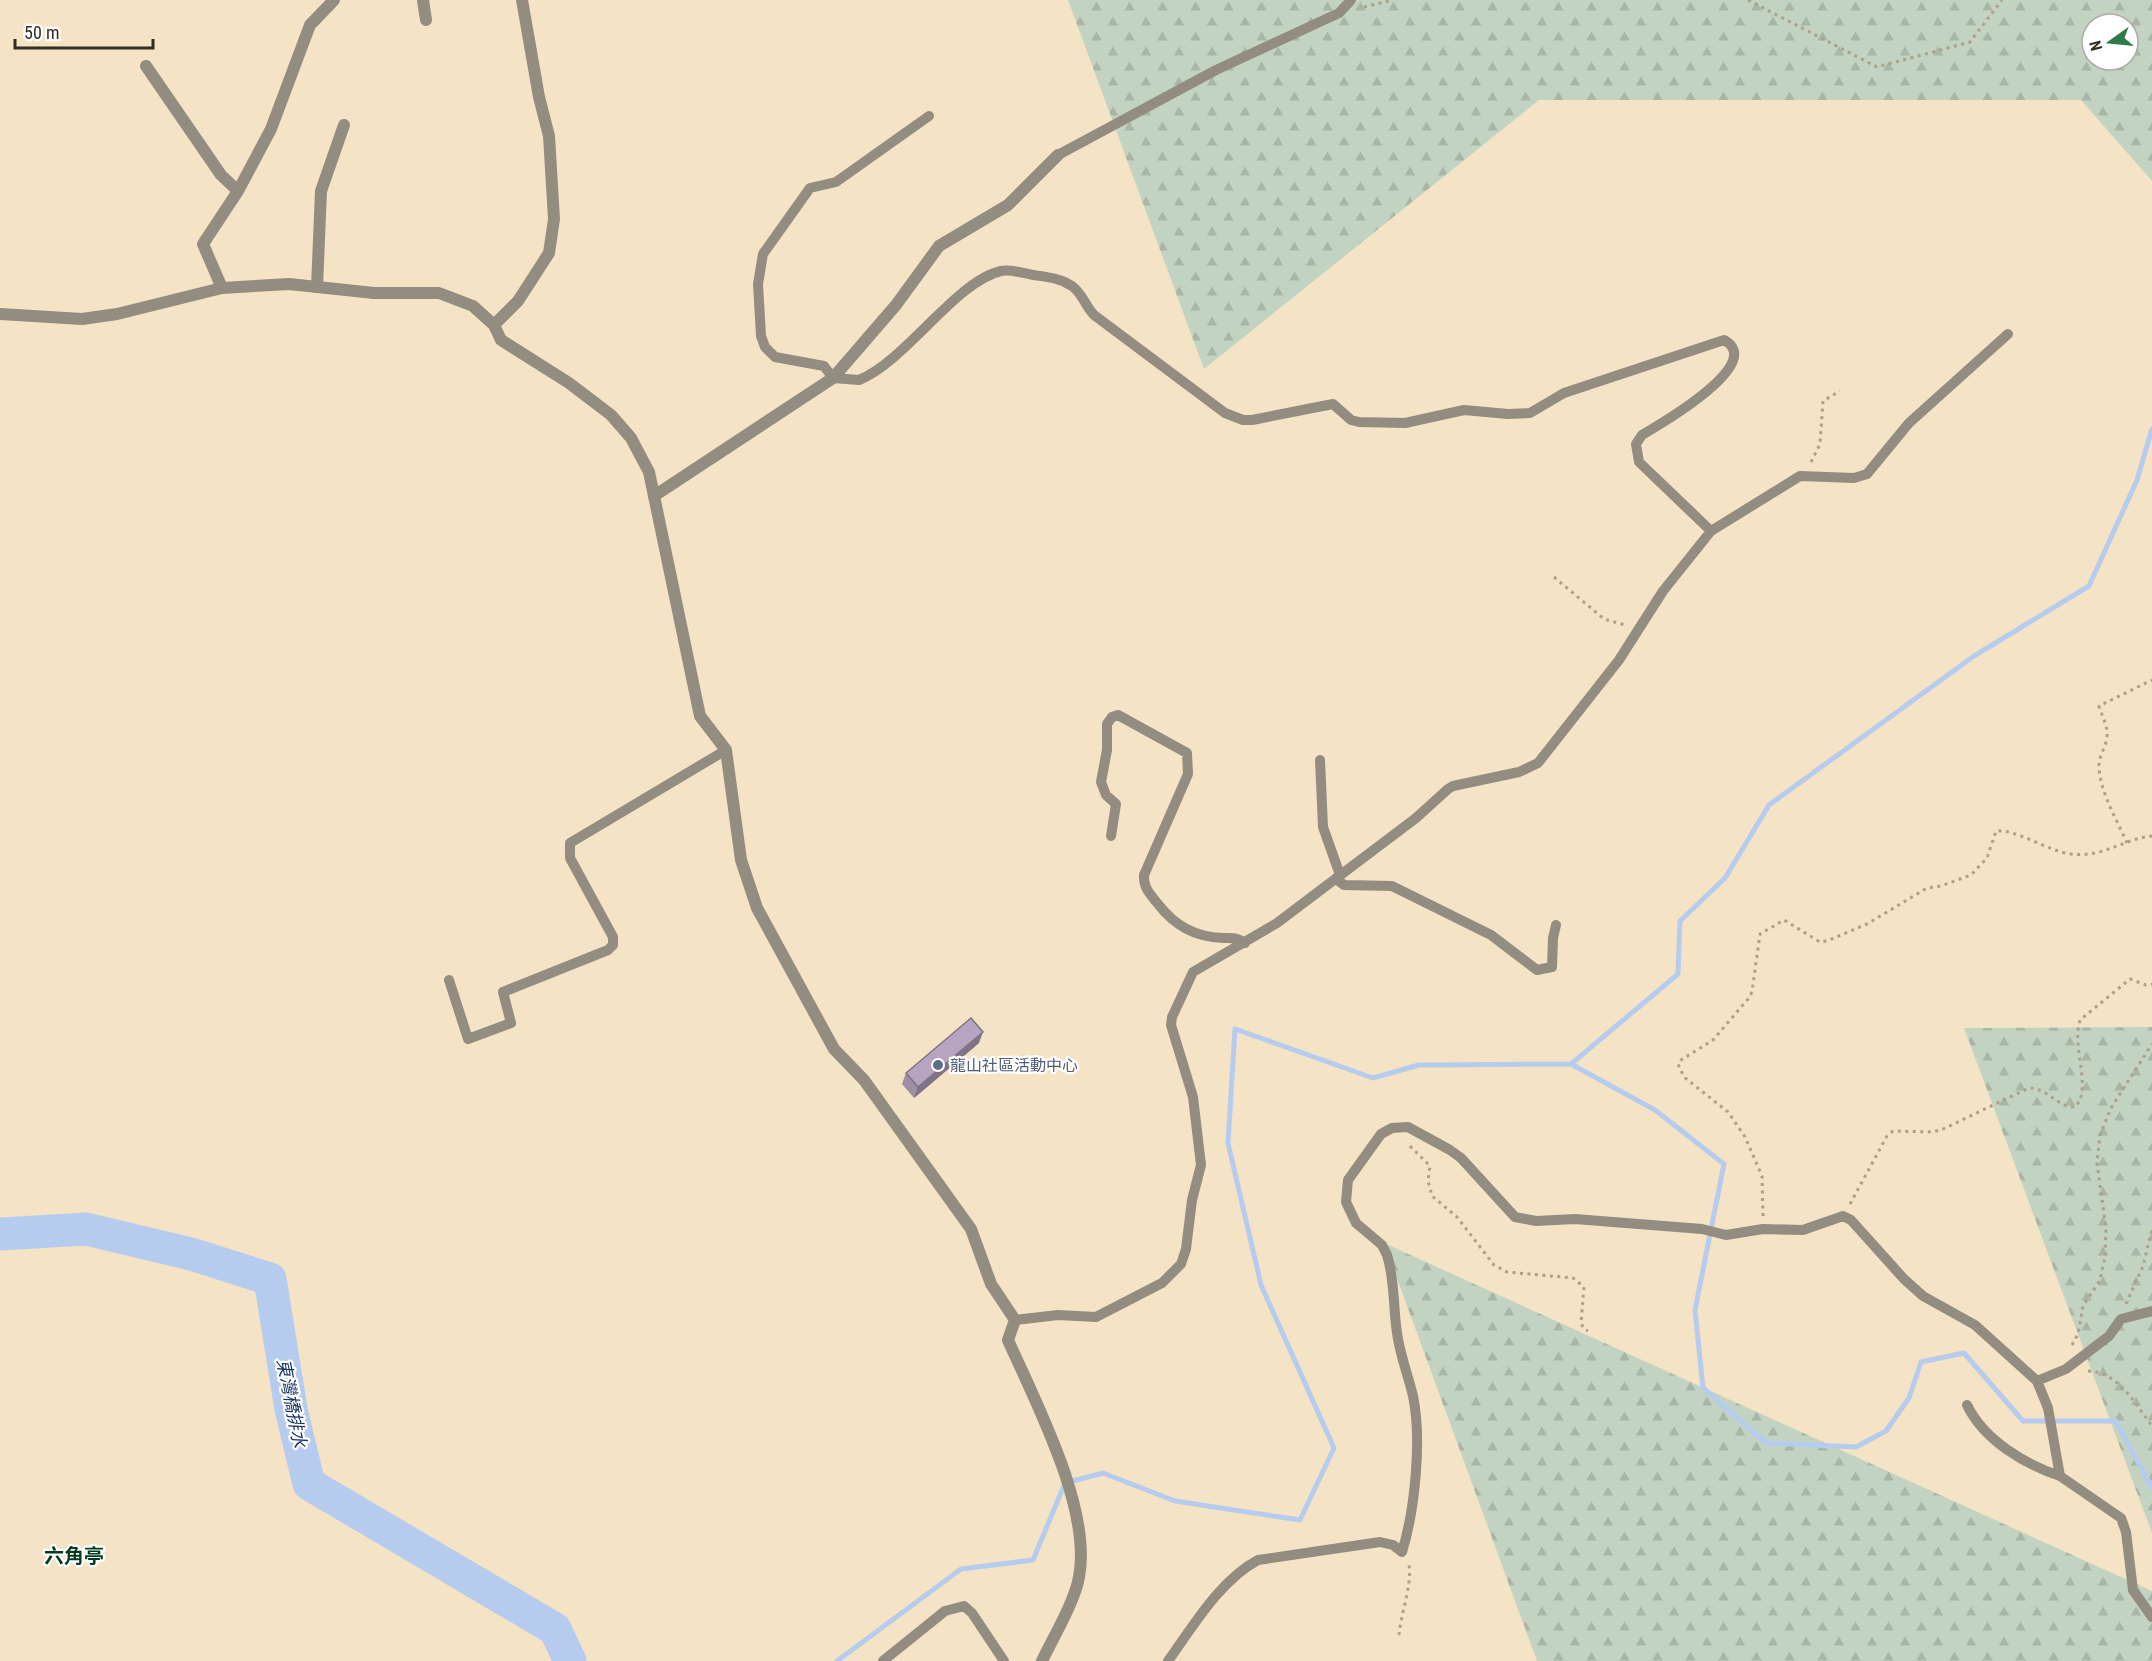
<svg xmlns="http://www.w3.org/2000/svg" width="2152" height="1661" font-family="'Roboto Condensed','Noto Sans TC',sans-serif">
<defs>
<pattern id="forest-firs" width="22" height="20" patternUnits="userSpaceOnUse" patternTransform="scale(1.5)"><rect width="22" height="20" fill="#c2d4c1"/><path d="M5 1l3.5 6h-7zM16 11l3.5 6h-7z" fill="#a7b6a6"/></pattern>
</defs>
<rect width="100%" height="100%" fill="#f5e3c5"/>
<path fill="url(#forest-firs)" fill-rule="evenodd" d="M1068,0H2152V181L2081,100H1539L1204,369ZM2092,24H2128V60H2092Z
M2152,1027V1533L1964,1028Z
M1384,1243L2152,1591V1661H1537Z"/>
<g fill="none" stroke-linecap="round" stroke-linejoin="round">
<path stroke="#b6ccee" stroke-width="5" d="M1571,1064L1678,974L1680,921L1725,878L1769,805L1974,656L2089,586L2137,480L2152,429
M837,1661L961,1569L1033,1560L1065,1483L1103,1473L1175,1501L1300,1520L1334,1448L1261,1285L1228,1143L1235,1029L1373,1078L1419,1065L1571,1064L1655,1110L1724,1164L1695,1310L1703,1388L1766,1443L1856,1447L1886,1431L1909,1398L1921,1362L1964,1353L2023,1421H2116L2152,1488"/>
<path stroke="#b6ccee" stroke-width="33" d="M0,1234L86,1229L191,1254L270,1279L291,1409L309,1484L555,1629L570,1661"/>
<path stroke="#ad9f88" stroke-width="3" stroke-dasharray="3 4.5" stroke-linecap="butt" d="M1748,0L1877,67L1970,42L2002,0
M1364,7L1393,0
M1811,462L1820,444L1823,401L1840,391
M1554,577L1604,619L1625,625
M2127,843C2117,820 2101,794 2099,768C2098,756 2106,748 2107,737C2108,725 2102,717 2099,706L2152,680
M1410,1146L1430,1166L1428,1181L1432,1196L1457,1217L1494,1265L1507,1272L1573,1278L1584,1287L1581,1323L1584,1329L1588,1331
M1850,1204L1887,1136L1893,1131L1933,1132L1943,1129L2029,1088C2048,1088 2058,1108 2075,1107C2093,1088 2071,1049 2080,1020L2130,979L2146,985L2152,984
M1763,1216L1762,1176L1745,1137L1728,1112L1684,1077L1678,1064L1681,1060L1713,1040L1748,999L1752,992L1760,934L1784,920L1820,942L1827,941L1867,924L1927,888L1941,886L1971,875L1987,858L1996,831C2017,829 2047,851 2071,854C2103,858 2123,839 2152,836
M2126,1304L2143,1266L2152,1230
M2072,1345L2078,1334L2083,1306L2100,1280L2105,1257L2106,1228L2097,1163L2100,1135L2111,1108L2152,1044
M2088,1371C2119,1372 2135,1404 2152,1426
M1399,1635C1401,1612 1412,1587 1409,1564"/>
<path stroke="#928d80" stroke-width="10" d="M929,116L836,182L810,188L763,254L758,284L761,336L765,347L775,357L824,366L833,378L859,380C906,361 956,281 1001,271C1011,269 1022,273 1033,275C1047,277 1060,278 1072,286C1083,294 1085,306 1094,315L1225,413L1243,420H1252L1333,404L1351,420L1359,422L1405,423L1464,410L1508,414L1530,413L1564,393L1724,340C1768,363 1657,426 1642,435L1636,444L1639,462L1711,531
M1058,155L1216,70L1339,13L1351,0
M1320,760L1323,827L1339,872V881L1344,885L1392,886L1491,935L1537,970L1552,967L1553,938L1556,925
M1111,836L1116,804L1106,795L1101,782L1107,750V724L1112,717L1118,715L1187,753L1188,774L1144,875C1143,888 1151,895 1158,904C1175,926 1195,937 1223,938C1232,938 1236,937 1245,943
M449,980L468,1039L511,1023L503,992L608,950L613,945V937L570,858V843L726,750
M1015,1320L1058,1315L1096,1317L1162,1283L1181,1264L1186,1249L1192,1200L1201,1165L1193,1097L1171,1025L1172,1017L1193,972L1277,923L1416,818L1448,789L1453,786L1519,772L1538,763L1619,660L1663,591L1711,531L1800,476L1854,478L1867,474L1909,423L2008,334
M2037,1381L2048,1408L2060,1476L2121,1518L2126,1532L2133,1590L2152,1617
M1967,1405C1984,1440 2024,1464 2060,1476
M883,1661L945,1611L964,1606L972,1613L1004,1661
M1168,1661C1192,1628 1220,1580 1258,1560L1380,1542L1393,1545L1402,1552C1415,1510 1422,1439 1413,1396C1408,1375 1400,1355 1397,1333C1393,1307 1395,1280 1387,1255L1382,1245L1356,1223L1346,1202L1348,1180L1381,1134L1392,1128L1408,1127L1450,1150L1461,1158L1515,1217L1536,1221L1575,1219L1702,1229L1726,1235L1763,1229L1803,1230L1843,1216L1851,1220L1904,1279L1923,1296L1975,1325L2037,1381L2066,1369L2109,1336L2121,1319L2152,1311"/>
<path stroke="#928d80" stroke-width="12" d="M423,0L426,20
M146,66L221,175L238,191
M317,287L321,191L344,125
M222,288L203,244L238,191L271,129L310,25L334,0
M654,496L833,378L896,305L939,246L1008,205L1058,155"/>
<path stroke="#928d80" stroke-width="12" d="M0,314L82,319L117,314L222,288L289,284L374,293H439L473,306L494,325L501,340L569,383L611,415L631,438L649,472L700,716L726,750L741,860L757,908L834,1049L864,1080L971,1229L991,1284L1015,1320L1008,1340C1036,1403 1092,1509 1079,1577C1075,1601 1053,1638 1042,1661
M494,325L518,301L549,253L554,219L549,136L539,97L522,0"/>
</g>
<path fill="#9d8da5" d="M979,1043L914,1098L902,1084L906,1073Z"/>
<path fill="#807386" d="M983,1032L979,1043L914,1098L918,1087Z"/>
<path fill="#b7a4c0" stroke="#807386" stroke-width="1.5" d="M971,1018L983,1032L918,1087L906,1073Z"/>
<circle fill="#5c6f8a" stroke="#fff" stroke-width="2" cx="938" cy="1065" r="6"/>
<g text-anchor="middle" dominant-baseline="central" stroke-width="4.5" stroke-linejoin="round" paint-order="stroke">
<g font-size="16" fill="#4e5e75" stroke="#fff" text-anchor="start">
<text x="950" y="1065">龍山社區活動中心</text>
</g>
<g font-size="18" font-style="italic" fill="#193660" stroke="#fff">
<text transform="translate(292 1403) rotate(79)">東灣橋排水</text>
</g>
<g font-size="20" font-weight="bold" fill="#013d1d" stroke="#fff">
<text x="74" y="1556">六角亭</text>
</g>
</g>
<g transform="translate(2110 42) rotate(255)"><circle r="28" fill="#ffffff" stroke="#adaba6" stroke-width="1.5"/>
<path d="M0-4.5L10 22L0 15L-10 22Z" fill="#2d7b4a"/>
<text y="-9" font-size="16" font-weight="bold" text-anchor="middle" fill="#332c20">N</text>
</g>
<path d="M15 39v9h138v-9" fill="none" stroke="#332c20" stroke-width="3"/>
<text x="24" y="39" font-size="18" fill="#332c20" stroke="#ffffff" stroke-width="4.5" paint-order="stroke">50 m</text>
</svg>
